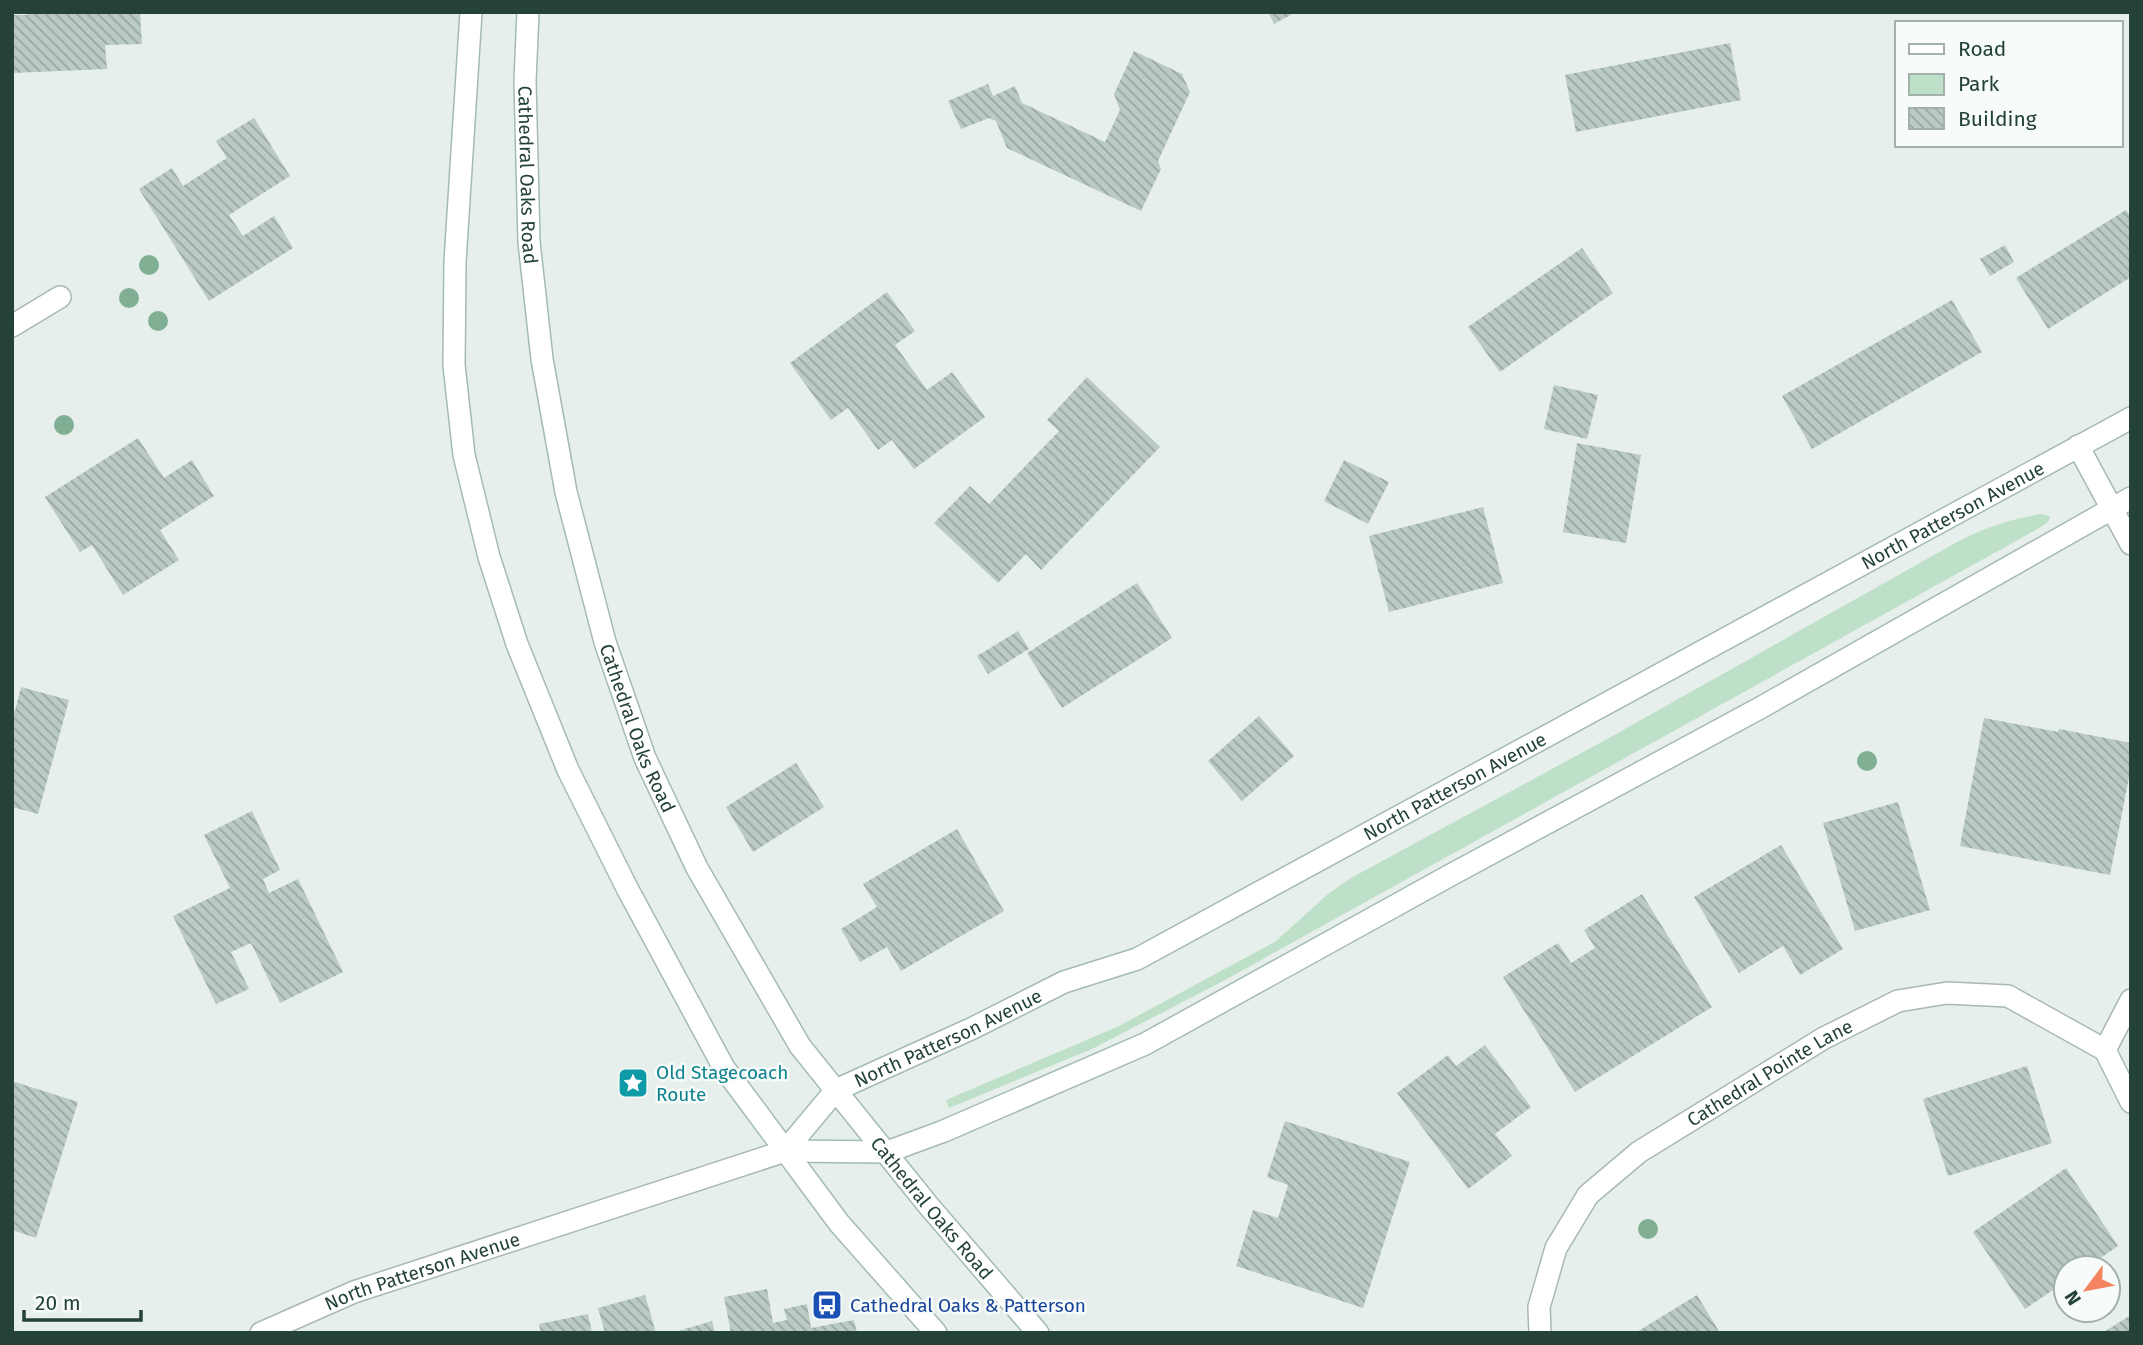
<svg xmlns="http://www.w3.org/2000/svg" width="2143" height="1345" font-family="'Fira Sans',sans-serif">
<defs>
<pattern id="building-back-hatch" width="6" height="6" patternUnits="userSpaceOnUse" patternTransform="scale(1.75)"><rect width="6" height="6" fill="#bbcac4"/><path d="M-1 5l2 2M0 0l6 6M5-1l2 2" fill="none" stroke="#98a6a0"/></pattern>
</defs>
<rect width="100%" height="100%" fill="#e6efeb"/>
<path fill="#bfe0c8" d="M2041,514L2050,516L2049,521L2041,527L1227,979L1092,1049L949,1108L946,1100L1117,1027L1275,942L1328,894L1351,878L1609,738L1950,546C1980,529 2008,520 2041,514Z"/>
<path fill="url(#building-back-hatch)" d="M27,12H140L142,44L105,45L107,69L12,73V15H27Z
M1268,12H1296L1274,24Z
M1730,43L1741,100L1576,132L1565,75Z
M1134,51L1182,74L1190,92L1158,161L1161,169L1141,211L1007,148L996,121L989,118L961,129L948,101L988,84L993,96L1015,86L1022,103L1105,142L1120,110L1114,94Z
M254,118L290,176L229,215L243,236L274,216L293,248L209,301L139,189L172,168L183,186L227,158L216,141Z
M2126,210L2131,217V277L2048,329L2016,278Z
M2005,245L2014,262L1990,276L1980,259Z
M1582,248L1613,293L1500,372L1468,327Z
M887,292L915,331L895,345L927,390L952,372L985,417L914,469L892,440L878,450L848,408L831,420L790,363Z
M1952,300L1982,352L1812,449L1782,396Z
M1087,377L1160,447L1041,570L1026,554L998,583L934,523L970,486L989,504L1059,431L1047,420Z
M1554,385L1598,395L1587,439L1544,429Z
M138,438L164,478L192,460L214,496L160,530L179,560L123,595L92,545L80,552L45,497Z
M1577,443L1641,455L1626,543L1563,532Z
M1344,460L1389,482L1368,524L1324,501Z
M1483,507L1503,583L1389,612L1369,536Z
M1137,583L1172,638L1062,708L1027,653Z
M1018,631L1029,649L988,674L977,656Z
M21,687L69,700L38,814L12,807V710L15,711Z
M1259,716L1294,756L1242,801L1208,761Z
M1984,718L2058,732L2059,729L2131,743V767L2110,875L1960,846Z
M796,763L824,807L753,852L726,807Z
M1898,802L1930,910L1855,931L1823,823Z
M252,811L280,870L263,879L269,893L298,879L343,972L280,1003L251,943L231,952L249,989L216,1004L173,916L230,888L204,835Z
M957,829L1004,911L901,971L887,947L860,962L841,929L877,907L863,884Z
M1781,845L1843,949L1800,975L1783,946L1739,973L1694,897Z
M1642,894L1712,1007L1575,1092L1503,977L1558,943L1571,963L1595,948L1584,930Z
M1485,1045L1531,1107L1495,1134L1512,1156L1468,1189L1397,1093L1448,1055L1456,1066Z
M2027,1066L2052,1143L1948,1176L1923,1099Z
M12,1081L78,1102L36,1238L12,1230Z
M1285,1121L1410,1162L1363,1308L1236,1266L1253,1210L1278,1218L1288,1185L1267,1177Z
M2066,1168L2118,1246L2086,1268H2066V1281L2025,1309L1973,1232Z
M767,1289L773,1323L787,1320L784,1309L807,1304L811,1328L854,1320L857,1333H731L724,1297Z
M645,1295L656,1333H605L598,1308Z
M1697,1295L1720,1333H1635Z
M588,1314L592,1333H541L539,1324Z
M2131,1315V1333H2102Z
M712,1321L715,1333H675V1332Z"/>
<g fill="none" stroke-linecap="round" stroke-linejoin="round">
<g stroke="#a8b8b2" stroke-width="24">
<g id="minor">
<path d="M12,326L60,297"/>
<path d="M2078,446L2131,544"/>
<path d="M2131,1000L2105,1050L2131,1102"/>
<path id="s1" d="M1540,1333L1539,1307L1556,1248L1588,1195L1639,1152L1824,1038L1898,1001L1947,993L2008,996L2105,1050"/>
</g>
</g>
<g stroke="#a8b8b2" stroke-width="24">
<g id="tertiary">
<path id="s2" d="M261,1333L354,1292L785,1151"/>
</g>
</g>
<g stroke="#a4bbb3" stroke-width="24">
<g id="secondary">
<path d="M471,12L455,262L454,365L464,455L489,557L517,644L568,770L627,888L724,1068L839,1223L936,1333"/>
<path id="s3" d="M528,12L525,81L529,242L542,359L566,492L605,642L645,758L697,868L800,1046L928,1205L1038,1333"/>
<path id="s4" d="M785,1151L836,1090L973,1028L1064,982L1137,959L2131,418"/>
<path d="M785,1151L887,1152L944,1131L1145,1044L1447,877L1760,708L2131,498"/>
</g>
</g>
<use href="#minor" stroke="#fff" stroke-width="21"/>
<use href="#tertiary" stroke="#fff" stroke-width="21"/>
<use href="#secondary" stroke="#fff" stroke-width="21"/>
</g>
<g fill="#80af93">
<circle cx="149" cy="265" r="10"/>
<circle cx="129" cy="298" r="10"/>
<circle cx="158" cy="321" r="10"/>
<circle cx="64" cy="425" r="10"/>
<circle cx="1867" cy="761" r="10"/>
<circle cx="1648" cy="1229" r="10"/>
</g>
<defs>
<g id="sight-square" transform="scale(1.575)"><rect x="-9" y="-9" width="18" height="18" rx="4" fill="#0f9aa8" stroke="#f7fbf9"/><path d="M0-6L1.8-2.2L6-1.7L2.9 1.2L3.7 5.4L0 3.3L-3.7 5.4L-2.9 1.2L-6-1.7L-1.8-2.2Z" fill="#fff"/></g>
<g id="bus-square" transform="scale(1.575)"><rect x="-9" y="-9" width="18" height="18" rx="4" fill="#1a4fb4" stroke="#f7fbf9"/><path d="M-5-6H5V4H4V6H2V4H-2V6H-4V4H-5ZM-3.5-4V0h7V-4ZM-3.5 1.2v1.5H-2V1.2ZM2 1.2v1.5H3.5V1.2Z" fill="#fff"/></g>
</defs>
<g fill-rule="evenodd">
<use href="#sight-square" x="633" y="1083"/>
<use href="#bus-square" x="827" y="1305"/>
</g>
<g text-anchor="middle" dominant-baseline="central" stroke-width="5" stroke-linejoin="round" paint-order="stroke">
<g font-size="19" fill="#24423a" stroke="#f7fbf9">
<text stroke="none"><textPath href="#s3" startOffset="163">Cathedral Oaks Road</textPath></text>
<text stroke="none"><textPath href="#s4" startOffset="1337">North Patterson Avenue</textPath></text>
<text stroke="none"><textPath href="#s3" startOffset="730">Cathedral Oaks Road</textPath></text>
<text stroke="none"><textPath href="#s4" startOffset="770">North Patterson Avenue</textPath></text>
<text stroke="none"><textPath href="#s4" startOffset="203">North Patterson Avenue</textPath></text>
<text stroke="none"><textPath href="#s1" startOffset="369">Cathedral Pointe Lane</textPath></text>
<text stroke="none"><textPath href="#s3" startOffset="1297">Cathedral Oaks Road</textPath></text>
<text stroke="none"><textPath href="#s2" startOffset="173">North Patterson Avenue</textPath></text>
</g>
<g font-size="19" fill="#0d838f" stroke="#f7fbf9" text-anchor="start">
<text x="656" y="1072">Old Stagecoach<tspan x="656" dy="22">Route</tspan></text>
</g>
<g font-size="19" fill="#164399" stroke="#f7fbf9" text-anchor="start">
<text x="850" y="1305">Cathedral Oaks &amp; Patterson</text>
</g>
</g>
<rect width="2143" height="1345" fill="none" stroke="#24423a" stroke-width="28"/>
<rect x="1895" y="21" width="228" height="126" fill="#f7fbf9" stroke="#a3b1ad" stroke-width="2"/>
<rect x="1909" y="44" width="35" height="10" fill="#ffffff" stroke="#a3b1ad" stroke-width="2"/>
<text x="1958" y="56" font-size="21" fill="#24423a">Road</text>
<rect x="1909" y="74" width="35" height="21" fill="#bfe0c8" stroke="#a3b1ad" stroke-width="2"/>
<text x="1958" y="91" font-size="21" fill="#24423a">Park</text>
<rect x="1909" y="108" width="35" height="21" fill="url(#building-back-hatch)" stroke="#a3b1ad" stroke-width="2"/>
<text x="1958" y="126" font-size="21" fill="#24423a">Building</text>
<g transform="translate(2087 1289) rotate(238)"><circle r="33" fill="#f7fbf9" stroke="#a3b1ad" stroke-width="2"/>
<path d="M0-5L12 26L0 18L-12 26Z" fill="#f4845f"/>
<text y="-10" font-size="19" font-weight="bold" text-anchor="middle" fill="#24423a">N</text>
</g>
<path d="M24 1310v10h117v-10" fill="none" stroke="#24423a" stroke-width="3.5"/>
<text x="35" y="1310" font-size="21" fill="#24423a" stroke="#f7fbf9" stroke-width="5" paint-order="stroke">20 m</text>
</svg>
